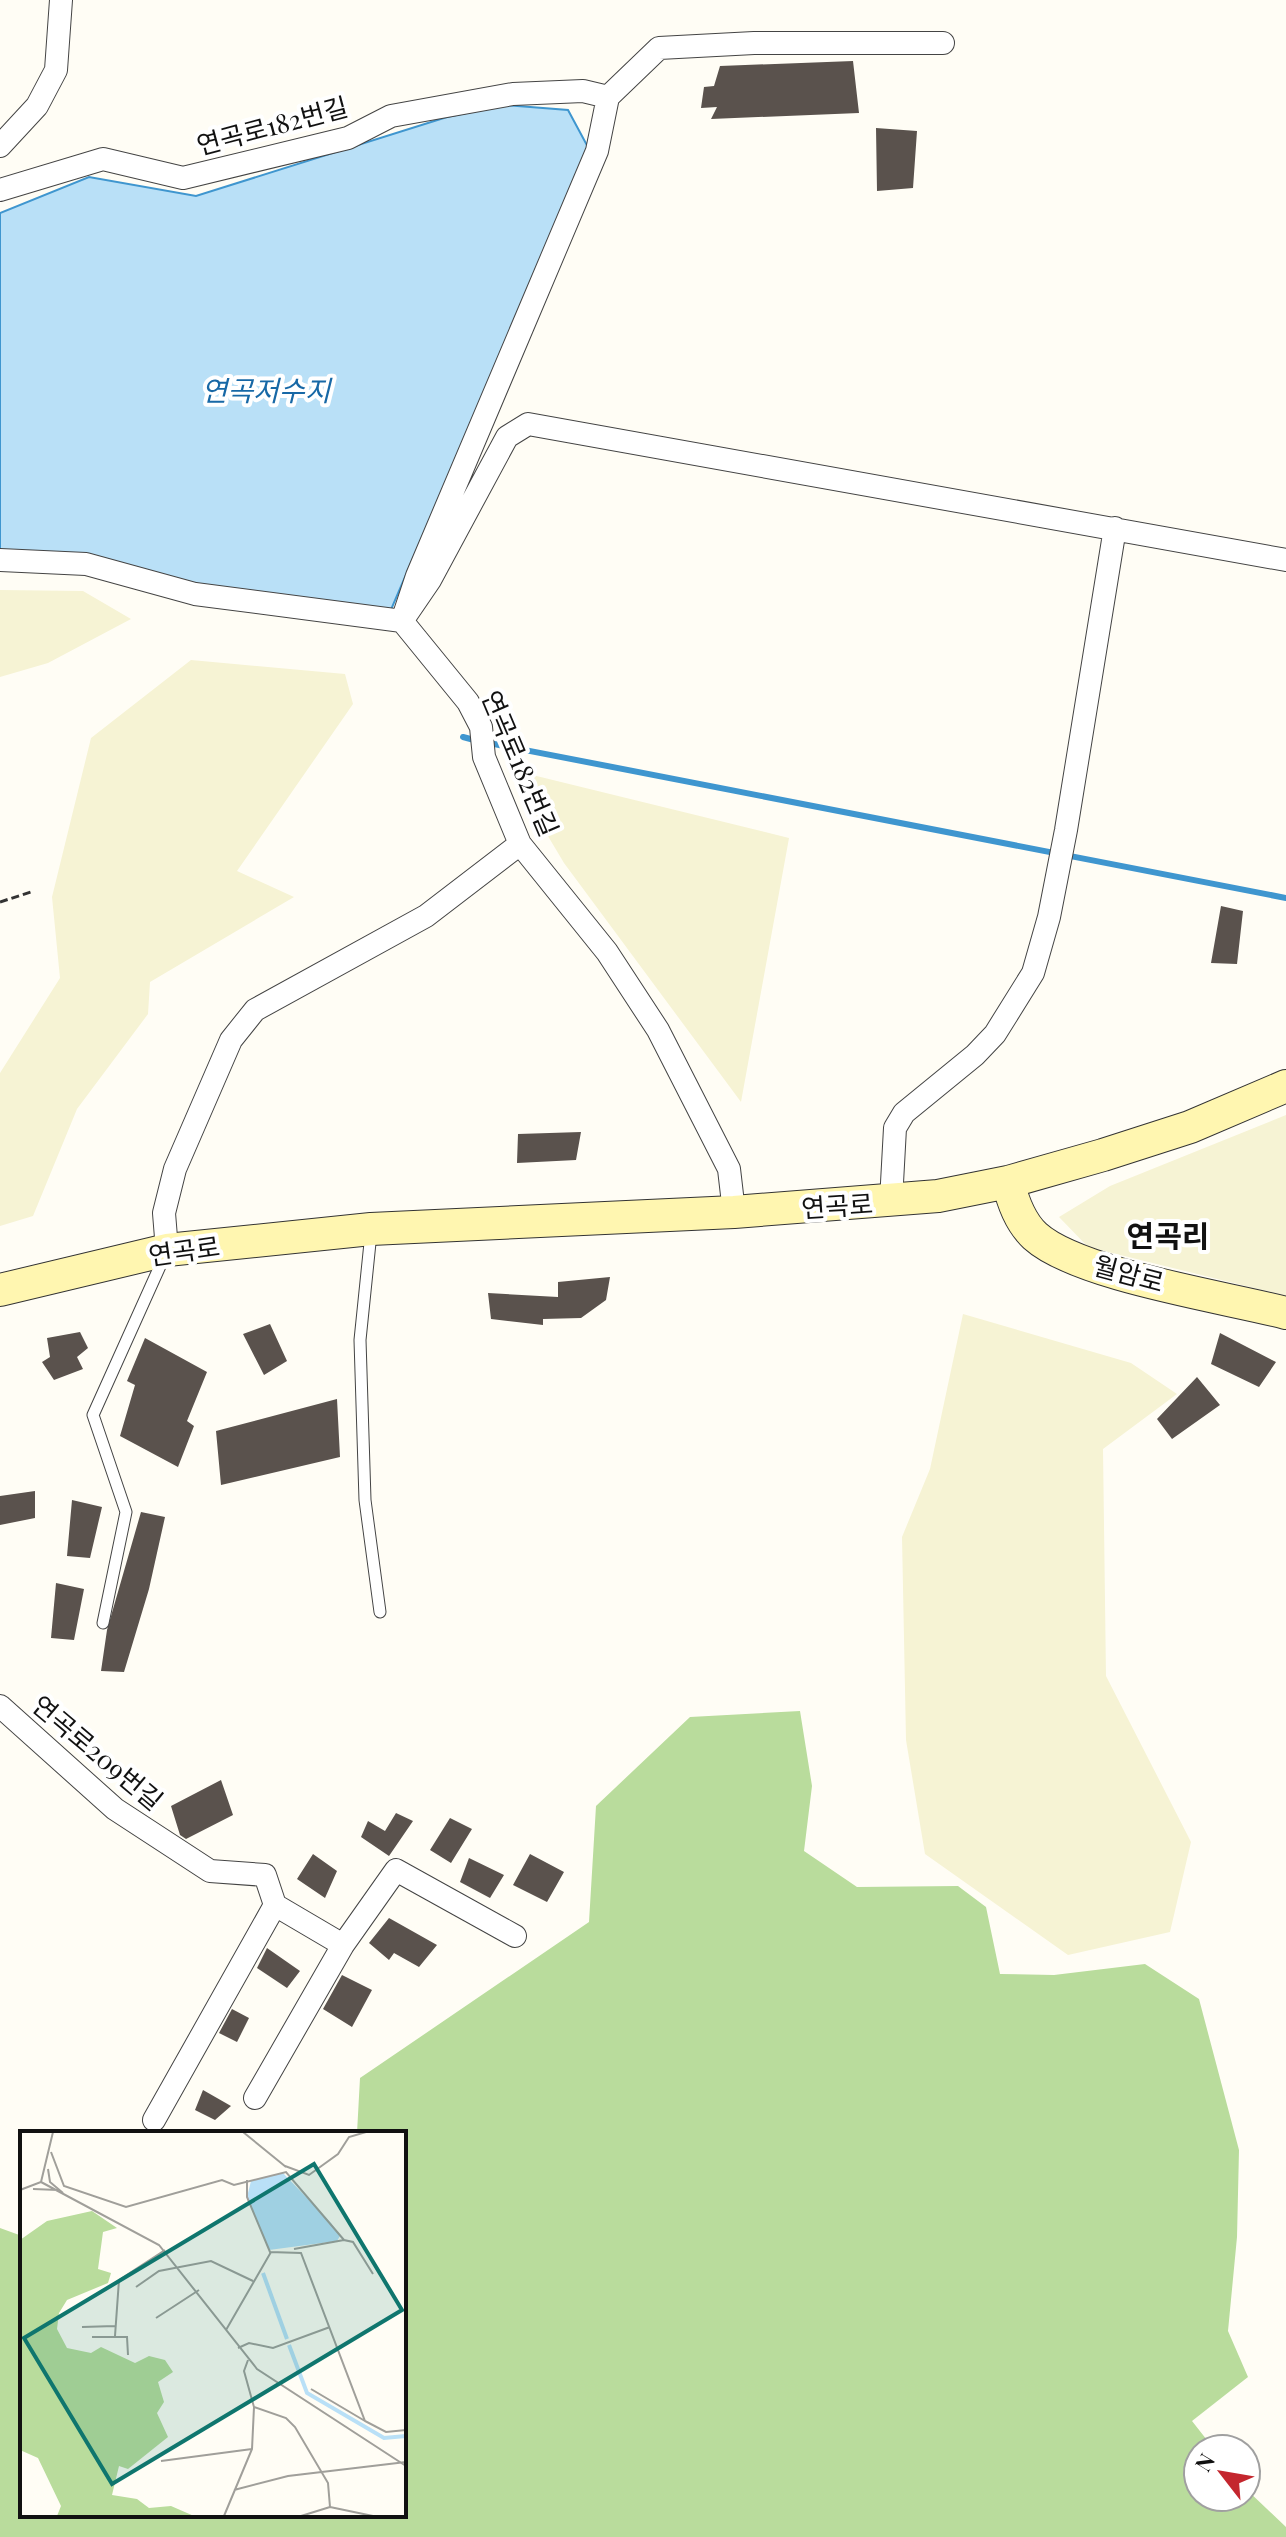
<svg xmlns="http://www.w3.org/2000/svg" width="1286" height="2537" font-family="'Playfair Display','Noto Sans KR',serif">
<rect width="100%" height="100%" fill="#fffdf5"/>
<path fill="#f6f3d4" d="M0,590L83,591L131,619L48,663L0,677Z
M191,660L345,674L353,704L237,871L294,897L150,982L148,1014L77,1109L33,1216L0,1226V1073L60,978L52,897L91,738Z
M508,769L789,838L741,1102L564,863Z
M1286,1115V1296L1088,1247L1059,1217L1110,1186Z
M963,1314L1131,1363L1177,1394L1103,1449L1106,1676L1191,1842L1170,1932L1068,1955L925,1854L906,1740L902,1537L930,1469Z"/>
<path fill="#b9dc9c" d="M800,1711L812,1786L804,1851L857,1887L958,1886L986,1907L1000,1974L1054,1975L1145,1964L1199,1999L1239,2150L1237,2237L1228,2331L1248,2377L1192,2421L1214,2449H1198V2497H1246V2489L1286,2527V2537H0V2228L22,2236V2515H404V2133H357L360,2078L589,1922L596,1806L690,1717Z"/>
<path fill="#b9e0f7" stroke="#3f96cf" stroke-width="2" d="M505,105L568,110L589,149L387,619L0,560V213L89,177L196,196L447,117Z"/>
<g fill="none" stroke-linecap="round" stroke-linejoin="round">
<path stroke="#3f96cf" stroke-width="6" d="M463,737L478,741
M489,743L1286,898"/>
</g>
<path fill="#5a524d" d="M853,61L859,113L711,119L717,107L701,108L704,87L714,86L720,66Z
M876,128L917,131L913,188L877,191Z
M1221,906L1243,911L1237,964L1211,963Z
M581,1132L576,1160L517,1163L518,1134Z
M610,1277L606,1300L581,1318L543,1319V1325L491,1319L488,1293L558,1297V1282Z
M270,1324L287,1361L264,1375L243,1334Z
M80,1332L88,1348L77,1357L83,1369L54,1380L42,1362L50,1357L47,1338Z
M1220,1333L1276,1362L1259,1387L1211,1364Z
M145,1338L207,1372L187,1421L194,1426L178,1467L120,1436L135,1385L127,1381Z
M1197,1377L1220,1405L1172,1439L1157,1419Z
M337,1399L340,1457L221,1485L216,1431Z
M35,1491V1518L0,1525V1496Z
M72,1500L102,1507L90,1558L67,1556Z
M141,1512L165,1517L149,1589L124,1672L101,1671L107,1630Z
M56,1583L84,1589L74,1640L51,1638Z
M221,1780L233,1815L186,1839L180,1835L171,1806Z
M396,1813L413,1821L389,1856L361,1837L368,1821L385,1831Z
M450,1818L472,1829L451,1863L430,1850Z
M313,1854L337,1871L325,1898L297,1879Z
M530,1854L564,1872L547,1902L513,1885Z
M469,1858L504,1875L490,1898L460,1882Z
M389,1918L437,1945L419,1967L394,1953L389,1960L369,1943Z
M267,1948L300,1971L287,1988L257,1968Z
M342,1975L372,1990L352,2027L323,2009Z
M232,2009L249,2018L237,2042L219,2033Z
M203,2090L231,2106L215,2120L195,2110Z"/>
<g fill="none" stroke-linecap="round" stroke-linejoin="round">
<g stroke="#444" stroke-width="13">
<path id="lane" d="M371,1233L360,1340L365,1500L380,1612
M103,1623L126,1512L93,1415L165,1255"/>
</g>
<g stroke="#444" stroke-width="24">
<path id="street" d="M0,146L37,106L56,70L61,0
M0,190L103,159L183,178L348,138L391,116L513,94L583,91L608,97
M0,560L86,564L195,594L402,621L430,580L507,437L528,424L1286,560
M891,1201L895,1128L904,1113L975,1055L995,1034L1033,973L1049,917L1066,830L1115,528
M734,1212L729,1169L658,1030L607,952L520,844L484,757L481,727L468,702L402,621L417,576L597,151L608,97L659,48L754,43H943
M167,1250L164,1213L175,1169L231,1040L255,1010L426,916L520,844
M0,1706L115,1809L210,1871L265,1875L275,1905L343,1945
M255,2098L343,1945L396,1870L515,1936
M154,2120L275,1905"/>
</g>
<g stroke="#333" stroke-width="34">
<path id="secondary" d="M1008,1182C1013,1202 1020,1222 1035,1236C1078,1275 1225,1297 1286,1313
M0,1290L167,1250L371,1229L734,1212L938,1196L1008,1182L1103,1155L1190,1127L1286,1086"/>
</g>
<path stroke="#333" stroke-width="3" stroke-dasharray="8 4" stroke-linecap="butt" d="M0,902L31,892"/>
<use href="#lane" stroke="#fff" stroke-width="11"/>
<use href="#street" stroke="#fff" stroke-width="22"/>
<use href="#secondary" stroke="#fff6b0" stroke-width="32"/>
</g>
<g text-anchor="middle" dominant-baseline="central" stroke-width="8" stroke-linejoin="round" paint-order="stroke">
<g font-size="26" fill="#111" stroke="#fff">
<text transform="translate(272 125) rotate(-15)">연곡로182번길</text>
<text transform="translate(521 763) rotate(67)">연곡로182번길</text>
<text transform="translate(837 1205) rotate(-4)">연곡로</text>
<text transform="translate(184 1250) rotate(-8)">연곡로</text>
<text transform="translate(1129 1273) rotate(15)">월암로</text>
<text transform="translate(98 1752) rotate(40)">연곡로209번길</text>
</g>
<g font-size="28" font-style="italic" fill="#1768a6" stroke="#fff">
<text x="266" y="389">연곡저수지</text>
</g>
<g font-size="30" font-weight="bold" fill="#111" stroke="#fff">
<text x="1168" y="1235">연곡리</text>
</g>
</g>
<g transform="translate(20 2131)">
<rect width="386" height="386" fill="#fffdf5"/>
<path d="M72,80L97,97L83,101L78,138L91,142L88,152L47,169L39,182L37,198L47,217L71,222L81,216L115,232L129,225L145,229L153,241L138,251L144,271L137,282L148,306L108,338L99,335L92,364L117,368L129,377L151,375L174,385H37L41,375L18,327L0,319V109L27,90Z" fill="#b9dc9c"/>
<path d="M263,42L311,92L320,105L317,110L249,119L227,66L231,50Z" fill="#b9e0f7"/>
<path fill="none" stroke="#b9e0f7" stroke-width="4" d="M243,142L267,208M269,214L287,262L364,307L386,305"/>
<path fill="none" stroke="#a09f9a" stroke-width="2" d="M223,1L266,36M31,21L44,55L106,76L202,49L214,54L266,41L324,109L333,111L353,143M265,35L289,44L318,23L329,6L346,1M28,38L30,51L43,62M227,49V66L250,121L281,122L345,290L366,301L386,299M21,51L139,114L237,238L386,335M13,58L38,59M0,59L21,51L33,1M274,118L324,109M116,156L139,140L191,130L233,150M136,187L179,159M62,196L95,195M206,199L251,121M95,205L99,149L145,119M72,206H107L108,224M218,217L229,212L253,217L310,196M291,258L345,290M234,276L266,287L275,296L308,352L310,376M141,330L232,318M214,359L268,345L386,331M310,376L353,385M204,385L232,318L234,276L224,240L228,229M281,385L310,376"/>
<path fill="#0f766e" fill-opacity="0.15" stroke="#0f766e" stroke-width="4" d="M294,33L382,179L92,353L4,207Z"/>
<rect width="386" height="386" fill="none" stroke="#111" stroke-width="4"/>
</g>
<g transform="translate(1222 2473) rotate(301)"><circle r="38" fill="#ffffff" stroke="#a0a0a0" stroke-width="2"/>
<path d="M0-6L14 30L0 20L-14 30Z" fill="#c4262e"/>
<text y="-12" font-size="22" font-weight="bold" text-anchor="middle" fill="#111111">N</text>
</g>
</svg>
